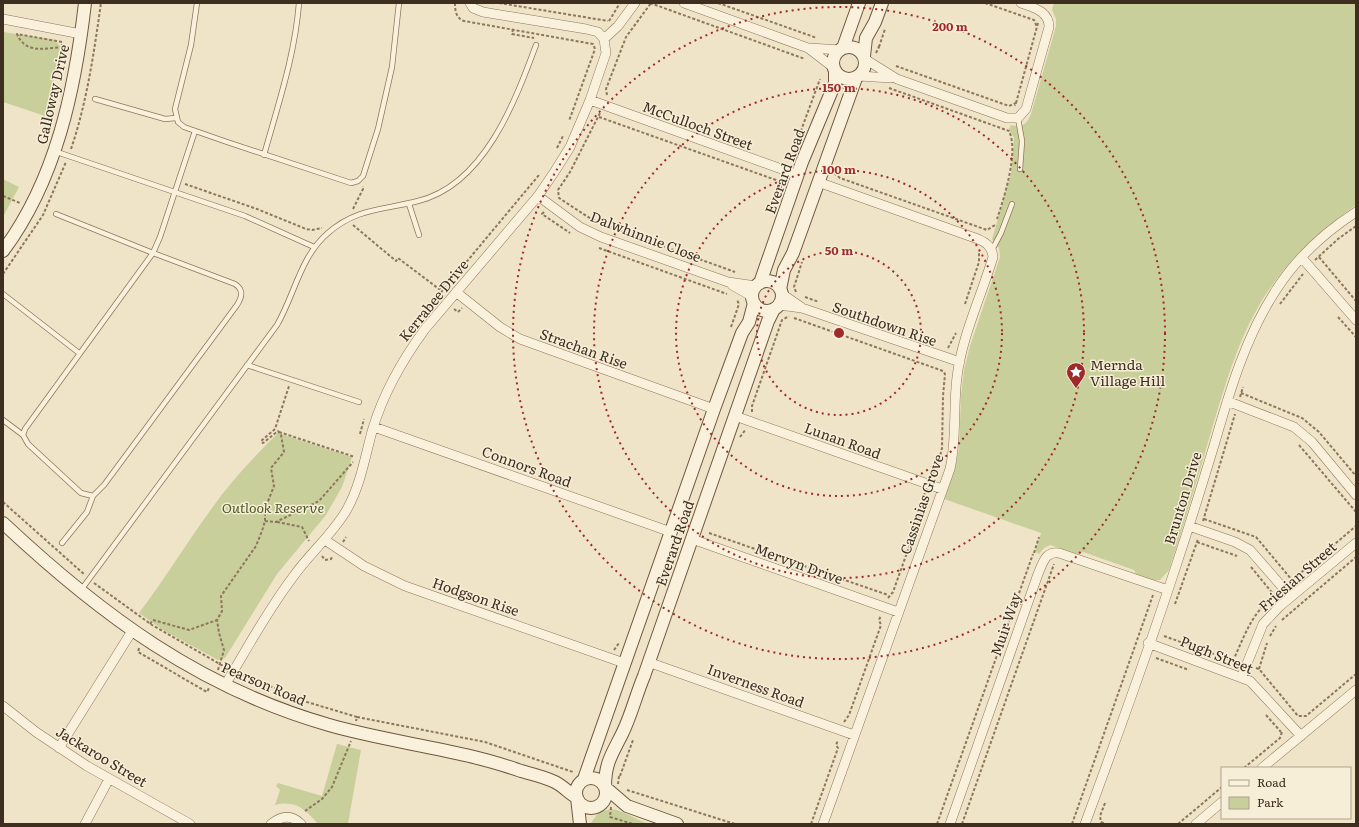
<svg xmlns="http://www.w3.org/2000/svg" width="1359" height="827" font-family="Literata,serif">
<rect width="100%" height="100%" fill="#f0e4c8"/>
<path fill="#c9cf9b" d="M1054,3H1356V205C1316,233 1281,266 1257,309C1236,346 1225,386 1213,425C1199,474 1185,522 1169,570L1160,580H1152L1136,574L1134,570L1083,552L1078,554L1050,545L1044,548L1039,554L1035,552L1041,533L944,499L955,468L959,449L961,396L964,370L970,346L1000,257L999,248L992,239L1011,174L1014,138L1009,129L1011,125C1022,128 1027,124 1031,114L1056,26V19L1052,10Z
M4,32L55,40L60,46L51,95L45,116L3,102Z
M3,179L19,187L3,217Z
M278,433L352,457L342,487L326,515L277,574L225,658L218,660L163,630L139,613C165,579 187,542 212,508C231,481 255,456 278,433Z
M337,744L361,750L348,824H318C304,809 297,800 275,805L280,790L276,786L278,783L322,796Z
M612,809C625,811 636,820 649,824H590L599,812Z"/>
<g fill="none" stroke-linecap="round" stroke-linejoin="round">
<g stroke="#8d765c" stroke-width="6">
<path id="lane" d="M197,3L191,45L175,109L178,122L184,127L227,142L351,183L358,181L363,176L378,129L392,67L399,3
M95,99L165,119L176,118
M1018,118L1022,141L1020,169
M54,151L245,216L314,247
M264,155C278,105 295,55 299,3
M409,204L419,235
M56,214L153,253L25,429L23,435L28,444L81,493L93,496L104,485L237,305C242,297 244,290 235,284L153,253L160,237L195,131
M992,250L1001,233L1012,204
M3,294L79,353
M247,365L359,402
M3,420L23,435
M62,543L87,512L93,496
M81,590L277,325C295,294 300,257 328,233C356,208 384,210 418,201C484,185 515,102 536,45"/>
</g>
<g stroke="#8d765c" stroke-width="10">
<path id="street" d="M470,3L473,8L483,12L586,29L598,32L604,39
M684,3L808,48L834,68
M3,19L81,34
M810,48L840,50
M865,59L897,79L1007,118H1018L1026,109L1049,27C1049,11 1034,8 1021,3
M859,76L891,78
M590,100L798,175
M818,182L978,239C987,243 992,247 993,257C981,297 962,336 957,377C953,408 957,439 950,469L823,824
M538,196L580,227L601,237L728,282L756,286
M1302,258L1356,320
M732,285L753,297
M456,292L500,327L520,339L714,409
M782,294L801,307
M779,305L802,308L960,362
M1227,401L1294,427L1312,442L1356,495
M735,416L942,489
M374,427L671,532
M1189,526L1235,542L1250,550L1291,597
M692,539L898,612
M325,540L364,566L405,586L624,663
M1148,643L1250,681L1301,736
M648,662L854,735
M1242,676L1263,624L1280,606L1356,543
M225,685C247,649 267,611 293,577C309,554 331,536 346,511C361,485 365,456 373,428C384,392 403,359 425,329L538,196L555,171L570,147L590,100L606,53L604,39L618,26L635,3
M3,706L36,732L87,766L190,824
M59,748L132,631
M1262,768L1356,690
M85,824L109,779
M271,824C281,816 291,814 301,824
M950,824L1038,574C1043,563 1045,551 1059,553L1168,590
M1085,824C1116,740 1147,655 1175,569C1189,527 1202,485 1215,442C1230,390 1246,336 1276,290C1296,259 1325,232 1356,212
M1196,824L1222,802"/>
</g>
<g stroke="#6f573f" stroke-width="14">
<path id="secondary" d="M833 63a16 16 0 1 1 32 0a16 16 0 1 1-32 0Z
M843,48L859,3
M864,56L866,38L875,22L882,3
M3,251C56,180 75,90 85,3
M752 296a15 15 0 1 1 30 0a15 15 0 1 1-30 0Z
M760,283L802,162L835,83V70
M780,289L784,270L793,253L856,78
M3,523C100,614 199,688 329,725C392,743 459,749 521,771C532,774 545,777 555,782C563,786 569,793 576,797
M576 793a15 15 0 1 1 30 0a15 15 0 1 1-30 0Z
M584,779L714,409L742,333L749,322L754,303
M605,787C605,763 612,754 622,734C631,716 636,695 644,676L768,321L774,309
M606,788L627,806L677,824
M577,798L580,824"/>
</g>
<path stroke="#8d765c" stroke-width="2" stroke-dasharray="3 2" stroke-linecap="butt" d="M455,3C455,11 456,18 464,21L593,44L595,49L569,121
M499,3L608,21
M650,3L805,59
M718,3L817,38
M985,3L1034,20L1037,27
M609,21L620,3
M513,29L512,34L534,38
M62,47V42L17,34C26,56 49,47 67,47
M879,47L885,29
M876,53L879,47L877,46
M896,66L1009,106L1016,103L1015,106
M889,88L1009,131C1019,152 1004,198 997,219
M607,95L606,89L626,37L651,3
M1016,103L1038,23
M600,113L570,172L558,190L559,198L588,217L607,226L735,272
M599,117L776,180L780,183
M799,136L820,79
M557,148L563,136
M71,149C87,102 94,52 101,3
M834,173L840,178L987,230L995,225
M185,184L257,209L306,229L312,230L322,228
M781,188L782,178
M3,196L20,203
M353,209L363,189V186
M544,212L542,214L570,233
M353,225L396,261L398,258L439,289L455,271L458,274
M599,248L727,294
M1319,257L1356,301
M1315,260L1338,239L1356,226
M3,274L43,215L66,162
M796,292L794,287L802,262
M805,297L819,302
M965,304L979,262V251
M1280,304L1303,274
M428,308L539,175
M454,309L458,312L462,308
M1338,317L1356,337
M794,318L943,371L945,374L943,396L942,448L937,469L931,476
M731,327L739,304L737,300
M948,348L956,333
M1241,393L1302,418L1319,432L1356,476
M1240,397L1243,387
M752,412V406L782,320L789,316
M279,432L355,457
M360,434L364,419
M740,437L746,429
M1299,445L1356,512
M3,502L85,575
M1204,519L1256,537L1292,580
M265,521L276,522L319,501L353,462
M1203,521L1235,414
M277,522L302,527L309,541
M709,533L888,595
M343,542L346,537
M1197,542L1237,556
M1034,553L1039,537
M322,556L325,560L331,559L332,557
M1251,567L1274,595
M1290,582L1356,526
M94,583L152,625L225,667
M888,598L893,592L925,502L923,498L925,493
M1175,604L1198,539
M1282,620L1356,557
M150,624L153,620L189,630L217,620
M1164,636L1233,661
M1270,636L1276,626
M139,648L138,652L207,692L209,688
M614,650L619,643
M1156,658L1189,670
M1238,662L1233,661C1246,632 1251,615 1275,594
M1256,668L1259,669L1298,716H1306L1356,674
M1259,669L1267,643
M218,670L224,650L219,633L217,620L222,611L221,596L256,546L262,531L265,521V509L274,486L271,468L284,452L281,435L278,431L263,443L261,441L275,429L289,386
M242,674L307,702L357,717L356,721
M1266,715L1281,732
M357,717L485,742L573,772
M844,722L849,715L881,625L879,620L881,615
M1244,768L1280,738L1282,732
M620,776L633,740
M618,784L619,776
M627,790L735,824
M1105,803L1100,816L1101,822L1106,824
M611,807L610,817L633,824
M305,811L322,799L332,787L351,741
M811,824L838,748L836,745L838,740
M937,824L1033,554
M962,824L1054,564
M1072,824L1153,595
M1178,824L1222,787"/>
<use href="#lane" stroke="#faf1dc" stroke-width="4.5"/>
<use href="#street" stroke="#faf1dc" stroke-width="9"/>
<use href="#secondary" stroke="#faf1dc" stroke-width="12"/>
</g>
<g fill="none" stroke="#9e2a2b" stroke-width="2" stroke-dasharray="2 4">
<circle cx="839" cy="333" r="82"/>
<circle cx="839" cy="333" r="163"/>
<circle cx="839" cy="333" r="245"/>
<circle cx="839" cy="333" r="326"/>
</g>
<defs>
<g id="sight-pin" transform="scale(1)"><path d="M0 17L-7.5 6A9.5 9.5 0 1 1 7.5 6Z" fill="#9e2a2b" stroke="#f7eed8"/><path d="M0-6L1.8-2.2L6-1.7L2.9 1.2L3.7 5.4L0 3.3L-3.7 5.4L-2.9 1.2L-6-1.7L-1.8-2.2Z" fill="#fff"/></g>
</defs>
<g fill-rule="evenodd">
<use href="#sight-pin" x="1076" y="372"/>
</g>
<g text-anchor="middle" dominant-baseline="central" stroke-width="3" stroke-linejoin="round" paint-order="stroke">
<g font-size="14" fill="#3d2e20" stroke="#f7eed8">
<text transform="translate(52 94) rotate(-77)">Galloway Drive</text>
<text transform="translate(698 125) rotate(20)">McCulloch Street</text>
<text transform="translate(784 171) rotate(-70)">Everard Road</text>
<text transform="translate(646 236) rotate(21)">Dalwhinnie Close</text>
<text transform="translate(433 300) rotate(-51)">Kerrabee Drive</text>
<text transform="translate(885 323) rotate(19)">Southdown Rise</text>
<text transform="translate(584 348) rotate(20)">Strachan Rise</text>
<text transform="translate(843 440) rotate(20)">Lunan Road</text>
<text transform="translate(527 466) rotate(20)">Connors Road</text>
<text transform="translate(1182 498) rotate(-73)">Brunton Drive</text>
<text transform="translate(921 504) rotate(-71)">Cassinias Grove</text>
<text transform="translate(674 543) rotate(-71)">Everard Road</text>
<text transform="translate(799 563) rotate(20)">Mervyn Drive</text>
<text transform="translate(1297 576) rotate(-41)">Friesian Street</text>
<text transform="translate(476 596) rotate(19)">Hodgson Rise</text>
<text transform="translate(1005 624) rotate(-71)">Muir Way</text>
<text transform="translate(1217 654) rotate(22)">Pugh Street</text>
<text transform="translate(264 683) rotate(23)">Pearson Road</text>
<text transform="translate(756 685) rotate(20)">Inverness Road</text>
<text transform="translate(102 756) rotate(31)">Jackaroo Street</text>
</g>
<g font-size="14" fill="#3d2e20" stroke="#f7eed8" text-anchor="start">
<text x="1090" y="364">Mernda<tspan x="1090" dy="16">Village Hill</tspan></text>
</g>
<g font-size="14" font-style="italic" fill="#4d5a26" stroke="#f7eed8">
<text x="273" y="507">Outlook Reserve</text>
</g>
</g>
<circle cx="839" cy="333" r="6" fill="#9e2a2b" stroke="#f7eed8" stroke-width="2"/>
<g font-size="12" text-anchor="middle" font-weight="bold" fill="#9e2a2b" stroke="#f7eed8" stroke-width="3" stroke-linejoin="round" paint-order="stroke">
<text x="950" y="31">200 m</text>
<text x="839" y="92">150 m</text>
<text x="839" y="174">100 m</text>
<text x="839" y="255">50 m</text>
</g>
<rect width="1359" height="827" fill="none" stroke="#3d2e20" stroke-width="8"/>
<rect x="1221" y="767" width="130" height="52" fill="#f7eed8" stroke="#ada18e"/>
<rect x="1229" y="780" width="20" height="6" fill="#faf1dc" stroke="#ada18e"/>
<text x="1257" y="787" font-size="12" fill="#3d2e20">Road</text>
<rect x="1229" y="797" width="20" height="12" fill="#c9cf9b" stroke="#ada18e"/>
<text x="1257" y="807" font-size="12" fill="#3d2e20">Park</text>
</svg>
